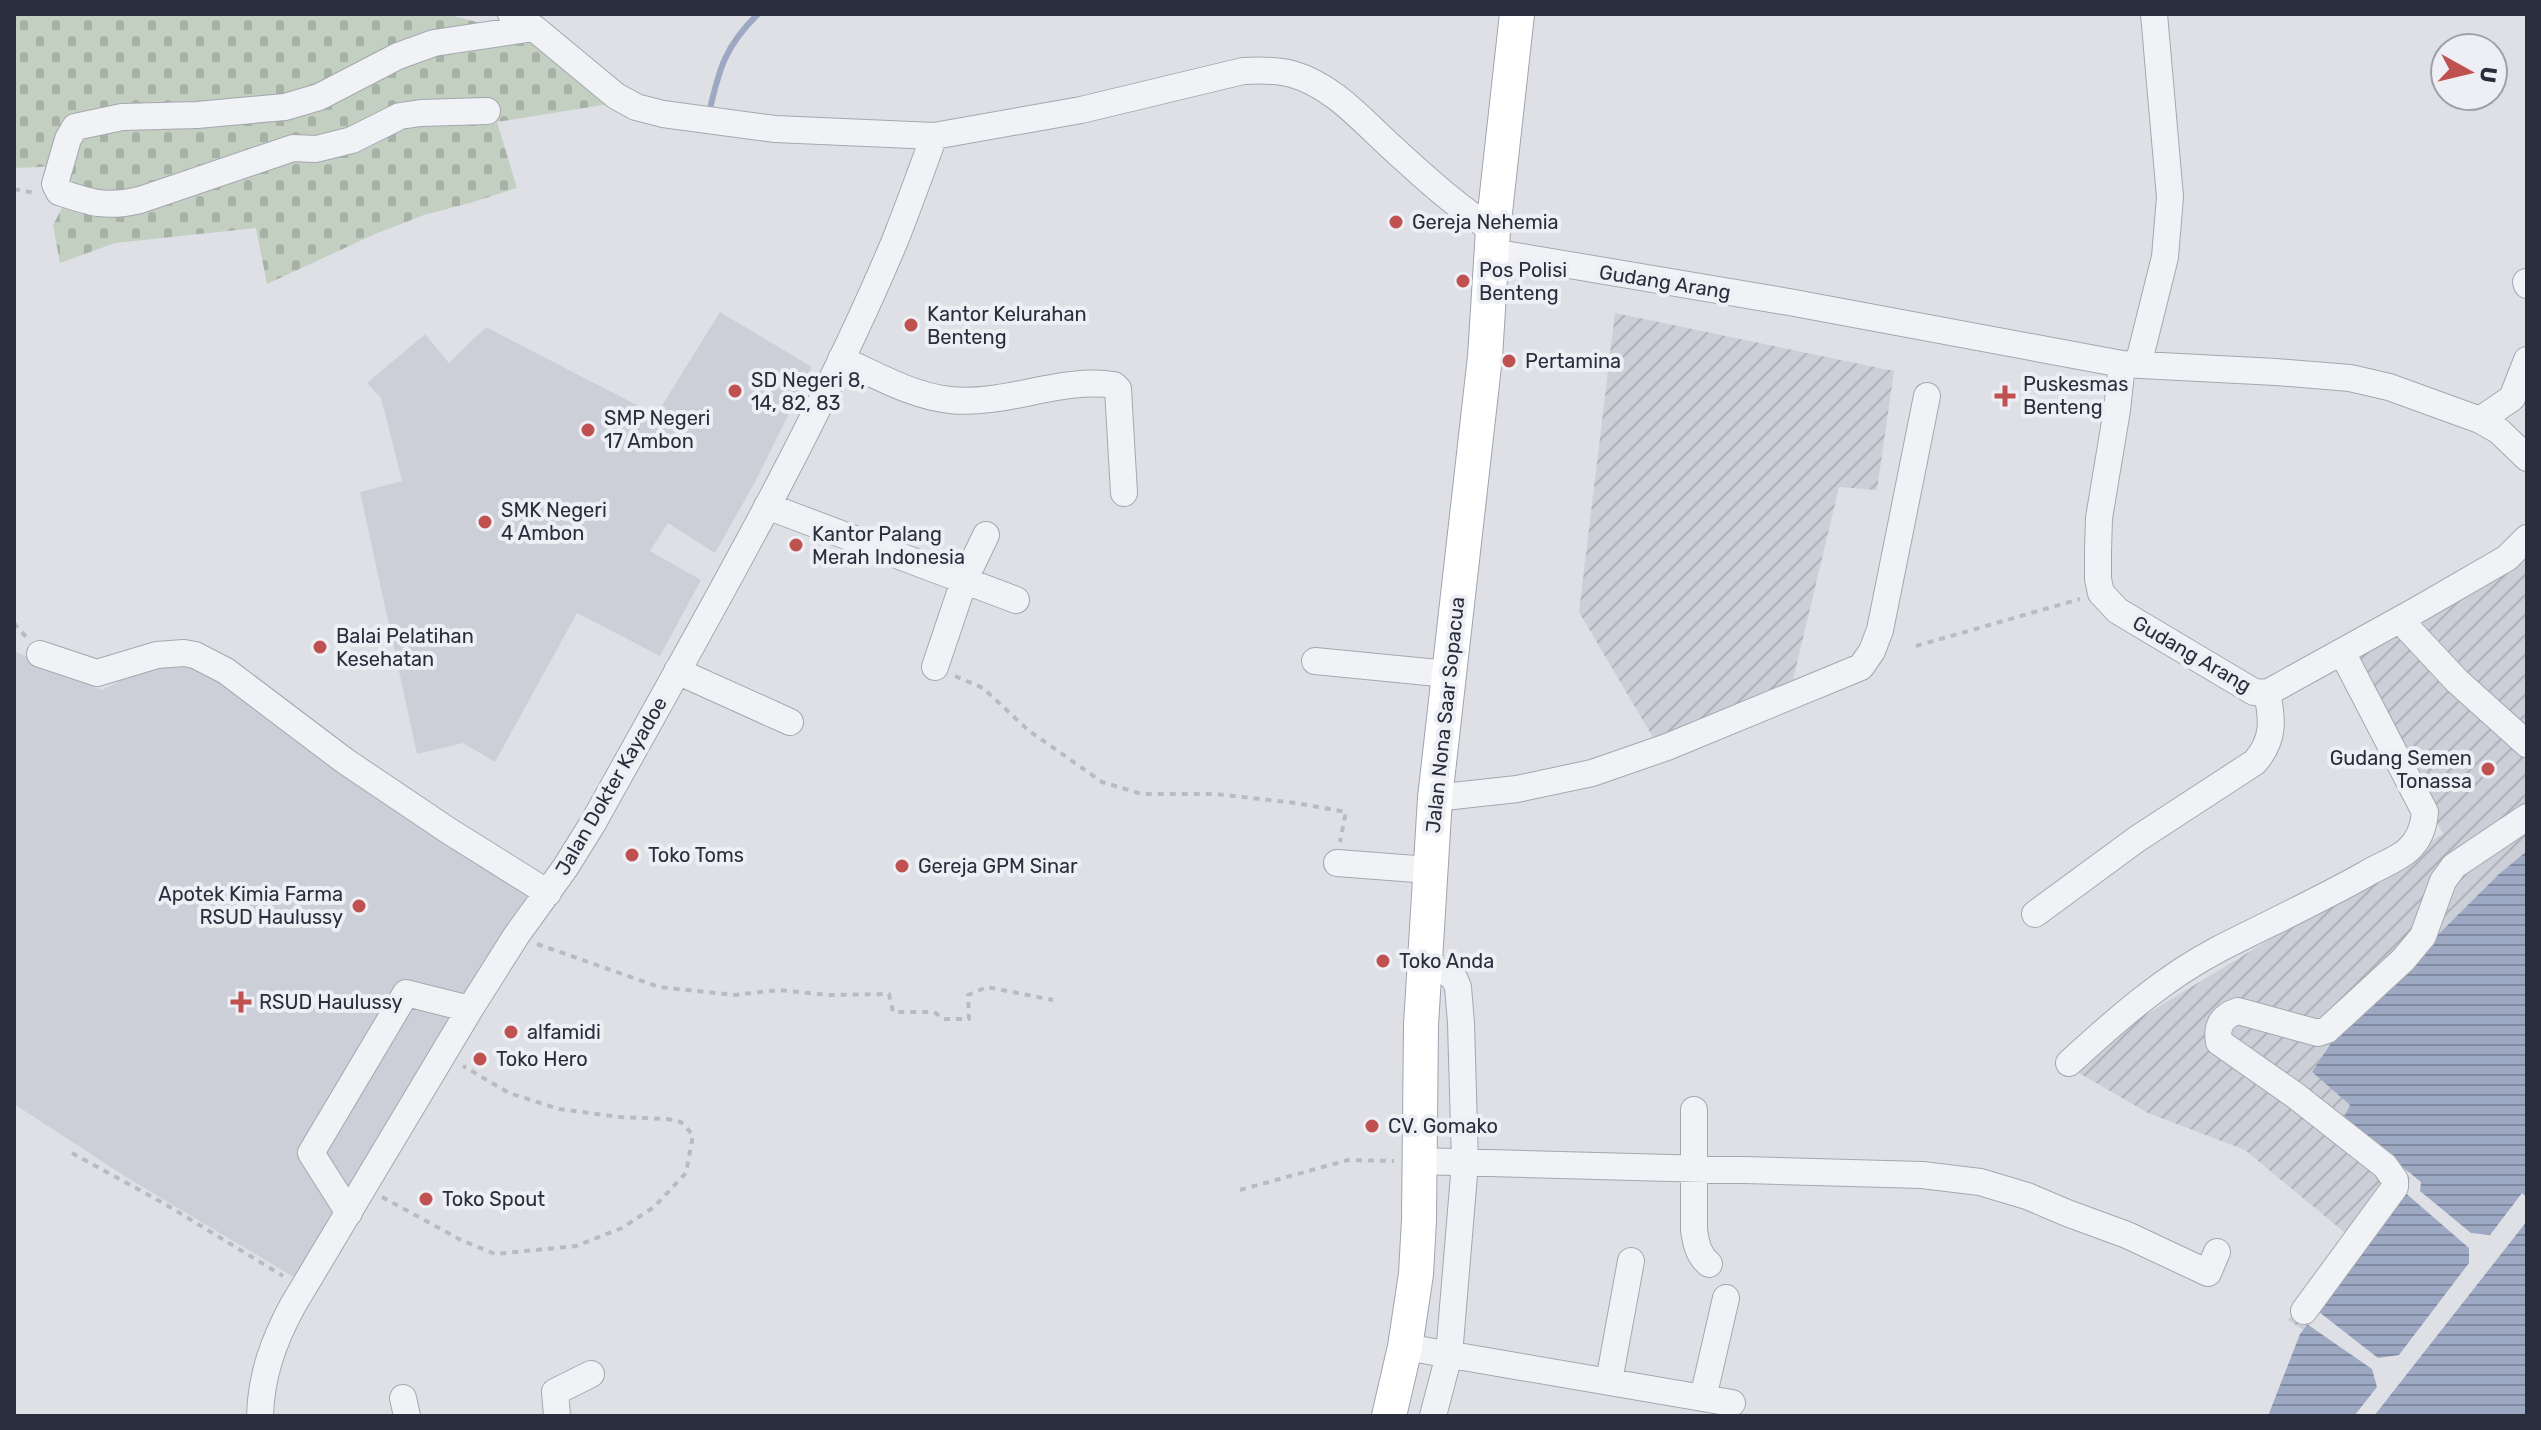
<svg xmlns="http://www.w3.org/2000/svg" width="2541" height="1430" font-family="Rubik,sans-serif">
<defs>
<pattern id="industrial-furrows" width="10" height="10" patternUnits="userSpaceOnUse" patternTransform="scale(2)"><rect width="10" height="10" fill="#cdcfd8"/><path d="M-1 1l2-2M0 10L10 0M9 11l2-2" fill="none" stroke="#b0b2ba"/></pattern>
<pattern id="cemetery-stones" width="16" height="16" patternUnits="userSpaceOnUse" patternTransform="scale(2)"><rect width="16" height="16" fill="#c2cfc1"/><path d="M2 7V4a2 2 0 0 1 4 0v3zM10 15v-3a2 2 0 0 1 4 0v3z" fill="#a7b2a7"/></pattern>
<pattern id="water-rules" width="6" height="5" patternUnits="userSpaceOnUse" patternTransform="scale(2)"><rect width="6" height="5" fill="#9da9c3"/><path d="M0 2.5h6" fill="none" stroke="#808aa0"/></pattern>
</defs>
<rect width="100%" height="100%" fill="#dfe0e6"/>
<path fill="#cdcfd8" d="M720,312L812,367L755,482L715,553L668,523L650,551L701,580L660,656L577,613L495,762L463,743L417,754L360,492L402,481L381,398L367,383L425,334L449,363L486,327L656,415Z
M14,651L102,690L155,663L209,665L257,707L532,899L297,1279L126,1177L14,1104Z"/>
<path fill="url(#industrial-furrows)" d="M1615,313L1894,371L1877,490L1839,487L1793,680L1658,746L1579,612Z
M2527,550V851L2499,874L2335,1037L2312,1072L2350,1105L2344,1121L2416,1178L2384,1225L2303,1330L2288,1320L2350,1237L2245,1150L2148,1113L2072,1069L2140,1018L2443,834L2351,655Z"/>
<path fill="url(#cemetery-stones)" d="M14,14H445L530,35L615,103L497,122L517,188L470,203L424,215L375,234L267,284L256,228L115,243L60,263L53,225L71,191L68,166L14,168Z"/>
<path fill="url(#water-rules)" d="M2527,851V1416H2268L2300,1334L2384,1225L2416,1178L2343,1120L2350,1105L2312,1072L2335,1037L2499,874Z"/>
<path fill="#dfe0e6" d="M2343,1120L2421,1182L2420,1191L2471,1233L2490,1235L2522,1193L2527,1197V1221L2374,1416H2354L2377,1387L2372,1369L2304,1322L2314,1308L2378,1358L2399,1355L2469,1263V1248L2402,1190L2411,1178L2341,1124Z"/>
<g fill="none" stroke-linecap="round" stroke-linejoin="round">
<path stroke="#9da9c3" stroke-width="6" d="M709,113C719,69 725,46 758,14"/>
<g stroke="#a5a7b0" stroke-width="28">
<path id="minor" d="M511,14L534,28L616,96L636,107L663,114L775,129L934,136L1081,110L1243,71C1259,70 1276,70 1292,74C1331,85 1359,117 1387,143C1421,174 1454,205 1493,230
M487,111L421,113L400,116L352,140L316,149L293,148L140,200C106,208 92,203 59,192L55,184L68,139L75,127L122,117L197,115L285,107L319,97L398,56L434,43L534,28
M1492,252L1789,302L2122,364L2276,372L2350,378L2389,387L2480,420L2499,431L2527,458
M2526,282L2527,285
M841,359C876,375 912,396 950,400C1005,406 1059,377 1114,385L1118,389L1124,493
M2122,364L2117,410L2099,518L2098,551V579L2101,593L2118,611L2254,692L2267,693L2417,610L2507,558L2527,538
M2138,365L2165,257L2170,197L2154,14
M2480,420L2512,398L2527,360
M767,506L1016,600
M2400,620L2457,681L2527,744
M40,654L97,673L157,655L184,653L195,655L226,671L345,761L449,831L548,893
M1315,661L1448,674
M935,667L964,581L986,535
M677,671L790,722
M1435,798L1517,789L1592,773L1667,747L1861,667L1872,651L1880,630L1927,396
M1337,863L1429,870
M2035,914L2137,839L2255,762C2274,740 2273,721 2267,693
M1425,969L1446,972L1454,978L1458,987L1461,1023L1465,1163L1449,1355L1433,1416
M2069,1063C2115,1021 2163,978 2219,949C2268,924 2318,901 2366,874C2379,866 2397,860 2408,850C2419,840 2424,825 2425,812L2342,652
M1694,1110V1230C1696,1243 1698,1255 1709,1264
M1418,1161L1922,1175L1980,1182L2027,1196L2067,1213L2127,1235L2208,1273L2217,1252
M349,1213L311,1153L406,993L470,1009
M2304,1311L2395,1187V1180L2385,1166L2296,1096L2219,1042C2216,1026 2222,1016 2238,1011L2318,1033L2327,1030L2403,960L2423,936L2443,881L2454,866L2527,817
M1405,1347L1732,1403
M1609,1381L1631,1261
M403,1398L407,1416
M1703,1398L1726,1298
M260,1416C261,1375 274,1340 293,1305L470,1009L516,936L565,868L593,823C698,633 809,444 894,243C908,208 921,172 934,136
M557,1416L555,1392L591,1374"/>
</g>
<g stroke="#9fa3b1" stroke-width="36">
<path id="major" d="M1389,1416L1405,1347L1416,1274L1419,1220L1421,1025L1435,798L1485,357L1493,230L1517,14"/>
</g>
<path stroke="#b9bbc1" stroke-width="4" stroke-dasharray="6 6" stroke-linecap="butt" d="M14,189L35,193
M14,623L26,637
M1916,646L2080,599
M955,676L983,688L1028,730L1102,782L1142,794H1216L1296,803L1346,812L1340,842
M537,944L659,987L735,995L779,990L828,995L889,994L893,1012H934L944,1019H969L968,995L987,987L1053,1000
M72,1153L165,1204L283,1276
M1240,1190L1348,1160L1394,1161
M382,1197L461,1240L495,1254L576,1246L622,1228L654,1207L686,1173L693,1135L681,1122L668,1119L620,1117L559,1109L509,1093L463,1066"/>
<use href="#minor" stroke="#f1f2f5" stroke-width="26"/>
<use href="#major" stroke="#fff" stroke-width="34"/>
</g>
<g fill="#bf5150" stroke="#eeeff4" stroke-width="3">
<circle cx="1396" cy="222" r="8"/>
<circle cx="1463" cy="281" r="8"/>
<circle cx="911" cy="325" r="8"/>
<circle cx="1509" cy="361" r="8"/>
<circle cx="735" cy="391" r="8"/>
<path d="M2001 384h8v8h8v8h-8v8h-8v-8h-8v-8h8z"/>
<circle cx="588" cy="430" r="8"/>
<circle cx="485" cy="522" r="8"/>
<circle cx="796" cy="545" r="8"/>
<circle cx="320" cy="647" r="8"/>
<circle cx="2488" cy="769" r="8"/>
<circle cx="632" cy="855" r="8"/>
<circle cx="902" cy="866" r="8"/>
<circle cx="359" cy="906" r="8"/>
<circle cx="1383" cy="961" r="8"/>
<path d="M237 990h8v8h8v8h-8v8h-8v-8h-8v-8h8z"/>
<circle cx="511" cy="1032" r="8"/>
<circle cx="480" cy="1059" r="8"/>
<circle cx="1372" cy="1126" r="8"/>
<circle cx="426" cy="1199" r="8"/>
</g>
<g text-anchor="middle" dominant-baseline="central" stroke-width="8" stroke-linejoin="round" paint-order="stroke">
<g font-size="20" fill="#292d3c" stroke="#eeeff4" text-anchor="start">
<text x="1412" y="222">Gereja Nehemia</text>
<text x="1479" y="270">Pos Polisi<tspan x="1479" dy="23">Benteng</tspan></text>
<text x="927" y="314">Kantor Kelurahan<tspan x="927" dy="23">Benteng</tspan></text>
<text x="1525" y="361">Pertamina</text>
<text x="751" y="380">SD Negeri 8,<tspan x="751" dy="23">14, 82, 83</tspan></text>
<text x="2023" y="384">Puskesmas<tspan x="2023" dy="23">Benteng</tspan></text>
<text x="604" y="418">SMP Negeri<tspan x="604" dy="23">17 Ambon</tspan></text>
<text x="501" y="510">SMK Negeri<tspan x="501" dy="23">4 Ambon</tspan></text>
<text x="812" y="534">Kantor Palang<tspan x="812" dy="23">Merah Indonesia</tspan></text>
<text x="336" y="636">Balai Pelatihan<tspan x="336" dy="23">Kesehatan</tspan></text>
<text x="2472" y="758" text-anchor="end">Gudang Semen<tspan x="2472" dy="23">Tonassa</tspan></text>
<text x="648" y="855">Toko Toms</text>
<text x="918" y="866">Gereja GPM Sinar</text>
<text x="343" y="894" text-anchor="end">Apotek Kimia Farma<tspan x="343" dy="23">RSUD Haulussy</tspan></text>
<text x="1399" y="961">Toko Anda</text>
<text x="259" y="1002">RSUD Haulussy</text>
<text x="527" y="1032">alfamidi</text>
<text x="496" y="1059">Toko Hero</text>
<text x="1388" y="1126">CV. Gomako</text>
<text x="442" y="1199">Toko Spout</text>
</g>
<g font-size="20" fill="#292d3c" stroke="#eeeff4">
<text transform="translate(1665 282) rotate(9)">Gudang Arang</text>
<text transform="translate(2192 654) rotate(30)">Gudang Arang</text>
<text transform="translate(1445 715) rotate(-84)">Jalan Nona Saar Sopacua</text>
<text transform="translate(611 786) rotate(-60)">Jalan Dokter Kayadoe</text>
</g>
</g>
<rect width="2541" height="1430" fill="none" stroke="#292d3c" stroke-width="32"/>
<g transform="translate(2469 72) rotate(98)"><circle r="38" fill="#eeeff4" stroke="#9fa1aa" stroke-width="2"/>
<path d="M0-6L14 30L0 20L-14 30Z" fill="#bf5150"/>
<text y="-12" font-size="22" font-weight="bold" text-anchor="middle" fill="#292d3c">U</text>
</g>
</svg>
